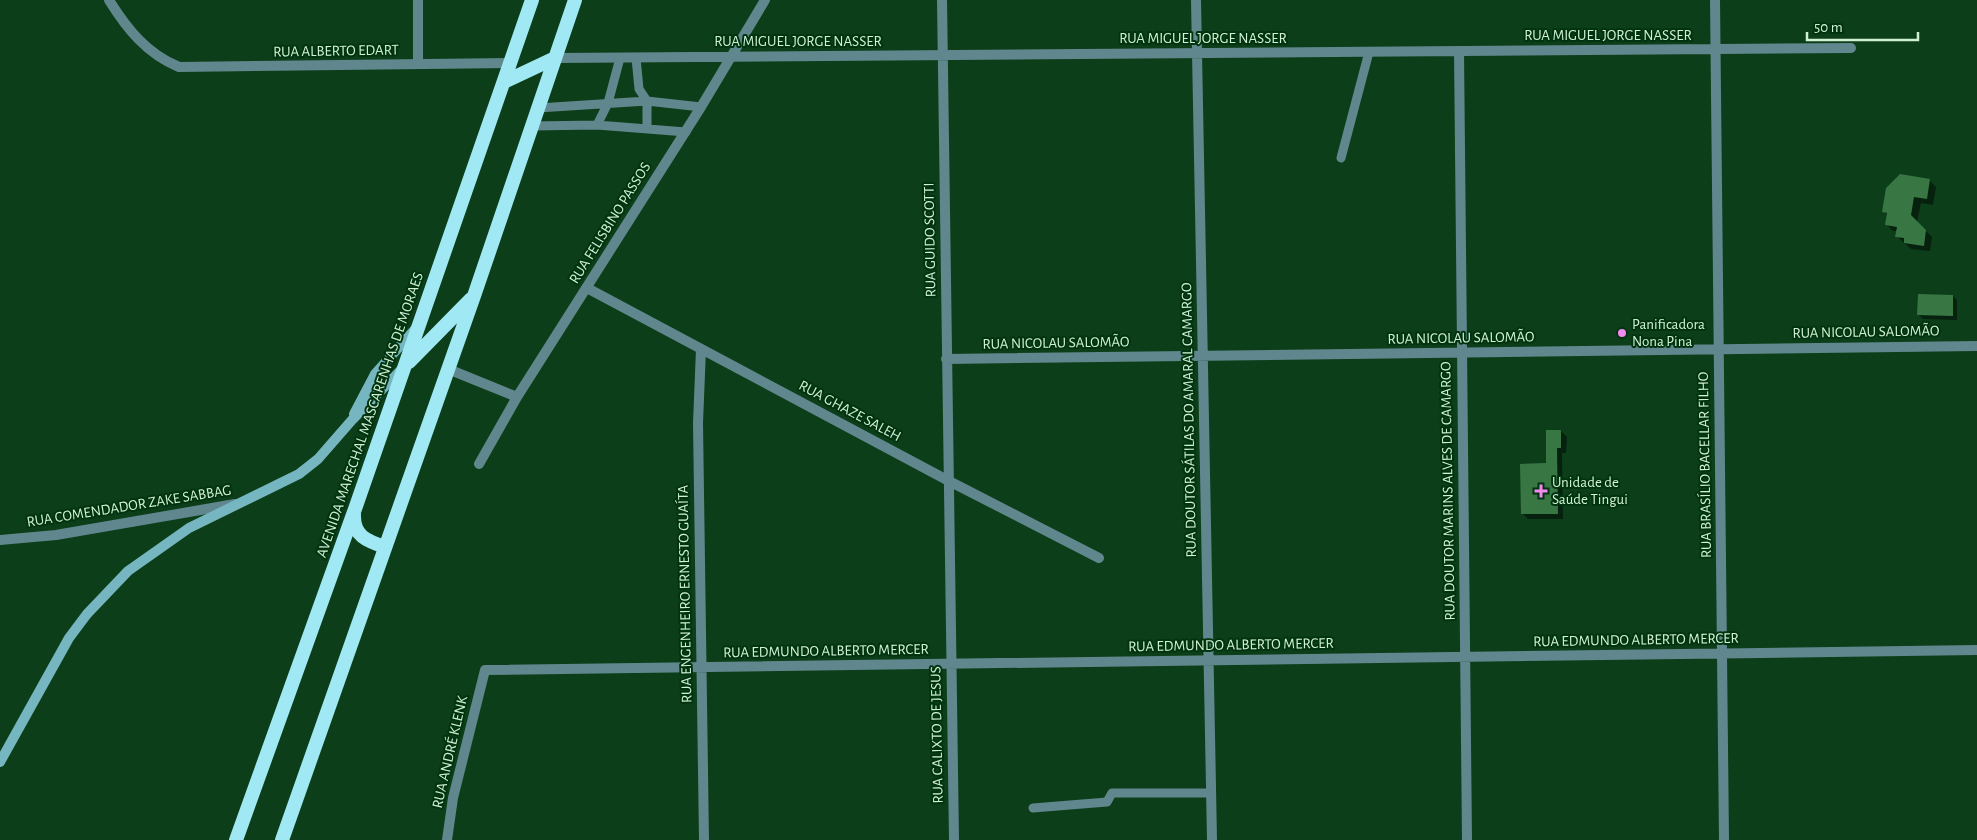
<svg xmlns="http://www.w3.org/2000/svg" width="1977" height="840" font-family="'Alegreya Sans',sans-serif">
<rect width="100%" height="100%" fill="#0c3e19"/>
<path fill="#0007" d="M1929,180L1936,187L1933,205L1921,203L1917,222L1932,237L1930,251L1911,249L1903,242L1897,236L1898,231H1893L1886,224L1888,216L1884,211Z
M1953,296L1957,300V320L1923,319L1919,315Z
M1561,431L1567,437L1566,453H1562L1563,519H1528L1522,513L1547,465Z"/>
<path fill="#387744" d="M1900,174L1930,179L1927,199L1914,197L1911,215L1926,230L1924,246L1904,243V238L1895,237L1897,227L1885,225L1887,213L1882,212L1886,188Z
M1918,294L1953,295V316L1917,315Z
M1546,430H1561V448H1557L1558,514H1521L1520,464L1546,463Z"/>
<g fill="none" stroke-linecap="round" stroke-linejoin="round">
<path stroke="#60878d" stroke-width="9" d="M636,58L639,89L647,101L701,107
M538,108L647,101V128
M597,125L608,103L620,58
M532,126L597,125L686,132
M1341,158L1369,52
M1033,808L1107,802L1112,793H1211"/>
<path stroke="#60878d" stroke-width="10" d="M109,0C127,29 147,54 179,67L511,63
M418,0V64
M942,0L954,840
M1196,0L1212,840
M1715,0L1724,840
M1459,51L1467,840
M555,58L1851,48
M587,288L947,480L1099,558
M701,349L698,423L704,840
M946,359L1977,346
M448,369L517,397L701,107L765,0
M479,464L517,397
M0,540L56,535L235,504
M447,840L453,798L485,670L1977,650"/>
<path stroke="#76b6c0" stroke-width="10" d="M354,414L375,374L417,327
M0,762L69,638L87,614L128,571L189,528L299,474L318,459L352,420L402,369"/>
<path stroke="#a0e8f3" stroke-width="14" d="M504,82L555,58
M409,362L471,299
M354,514C353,536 367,541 385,547
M236,840L355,509L532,0
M282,840L474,296L575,0"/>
</g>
<g fill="#f489f1" stroke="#00330f" stroke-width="2">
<circle cx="1622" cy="333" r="5"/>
<path d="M1538.5 483.5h5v5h5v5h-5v5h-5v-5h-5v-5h5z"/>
</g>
<g text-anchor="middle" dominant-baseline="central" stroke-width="4" stroke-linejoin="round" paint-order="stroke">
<g font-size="15" fill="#d0f1d4" stroke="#00330f">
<text x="1608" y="35">RUA MIGUEL JORGE NASSER</text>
<text x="1203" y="38">RUA MIGUEL JORGE NASSER</text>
<text x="798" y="41">RUA MIGUEL JORGE NASSER</text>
<text transform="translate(336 51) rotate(-1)">RUA ALBERTO EDART</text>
<text transform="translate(610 223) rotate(-58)">RUA FELISBINO PASSOS</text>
<text transform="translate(930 240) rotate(-91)">RUA GUIDO SCOTTI</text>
<text transform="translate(1866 332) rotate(-1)">RUA NICOLAU SALOMÃO</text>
<text transform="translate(1461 338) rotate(-1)">RUA NICOLAU SALOMÃO</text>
<text transform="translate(1056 343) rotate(-1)">RUA NICOLAU SALOMÃO</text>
<text transform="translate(850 411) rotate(28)">RUA GHAZE SALEH</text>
<text transform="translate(370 415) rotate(-71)">AVENIDA MARECHAL MASCARENHAS DE MORAES</text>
<text transform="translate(1189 420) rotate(-91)">RUA DOUTOR SÁTILAS DO AMARAL CAMARGO</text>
<text transform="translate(1705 465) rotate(-91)">RUA BRASÍLIO BACELLAR FILHO</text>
<text transform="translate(1448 491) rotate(-91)">RUA DOUTOR MARINS ALVES DE CAMARGO</text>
<text transform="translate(129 506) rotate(-9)">RUA COMENDADOR ZAKE SABBAG</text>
<text transform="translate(685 594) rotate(-91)">RUA ENGENHEIRO ERNESTO GUAÍTA</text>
<text transform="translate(1636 640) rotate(-1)">RUA EDMUNDO ALBERTO MERCER</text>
<text transform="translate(1231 645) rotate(-1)">RUA EDMUNDO ALBERTO MERCER</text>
<text transform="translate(826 651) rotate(-1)">RUA EDMUNDO ALBERTO MERCER</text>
<text transform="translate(937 735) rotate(-91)">RUA CALIXTO DE JESUS</text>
<text transform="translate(450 752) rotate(-77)">RUA ANDRÉ KLENK</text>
</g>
<g font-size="15" fill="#d0f1d4" stroke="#00330f" text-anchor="start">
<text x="1632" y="324">Panificadora<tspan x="1632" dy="17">Nona Pina</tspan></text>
<text x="1552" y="482">Unidade de<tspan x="1552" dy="17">Saúde Tingui</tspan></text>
</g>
</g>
<path d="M1807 32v8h111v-8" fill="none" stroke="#d0f1d4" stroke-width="2.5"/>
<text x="1814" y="32" font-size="15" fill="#d0f1d4" stroke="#00330f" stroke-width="4" paint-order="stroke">50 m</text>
</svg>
